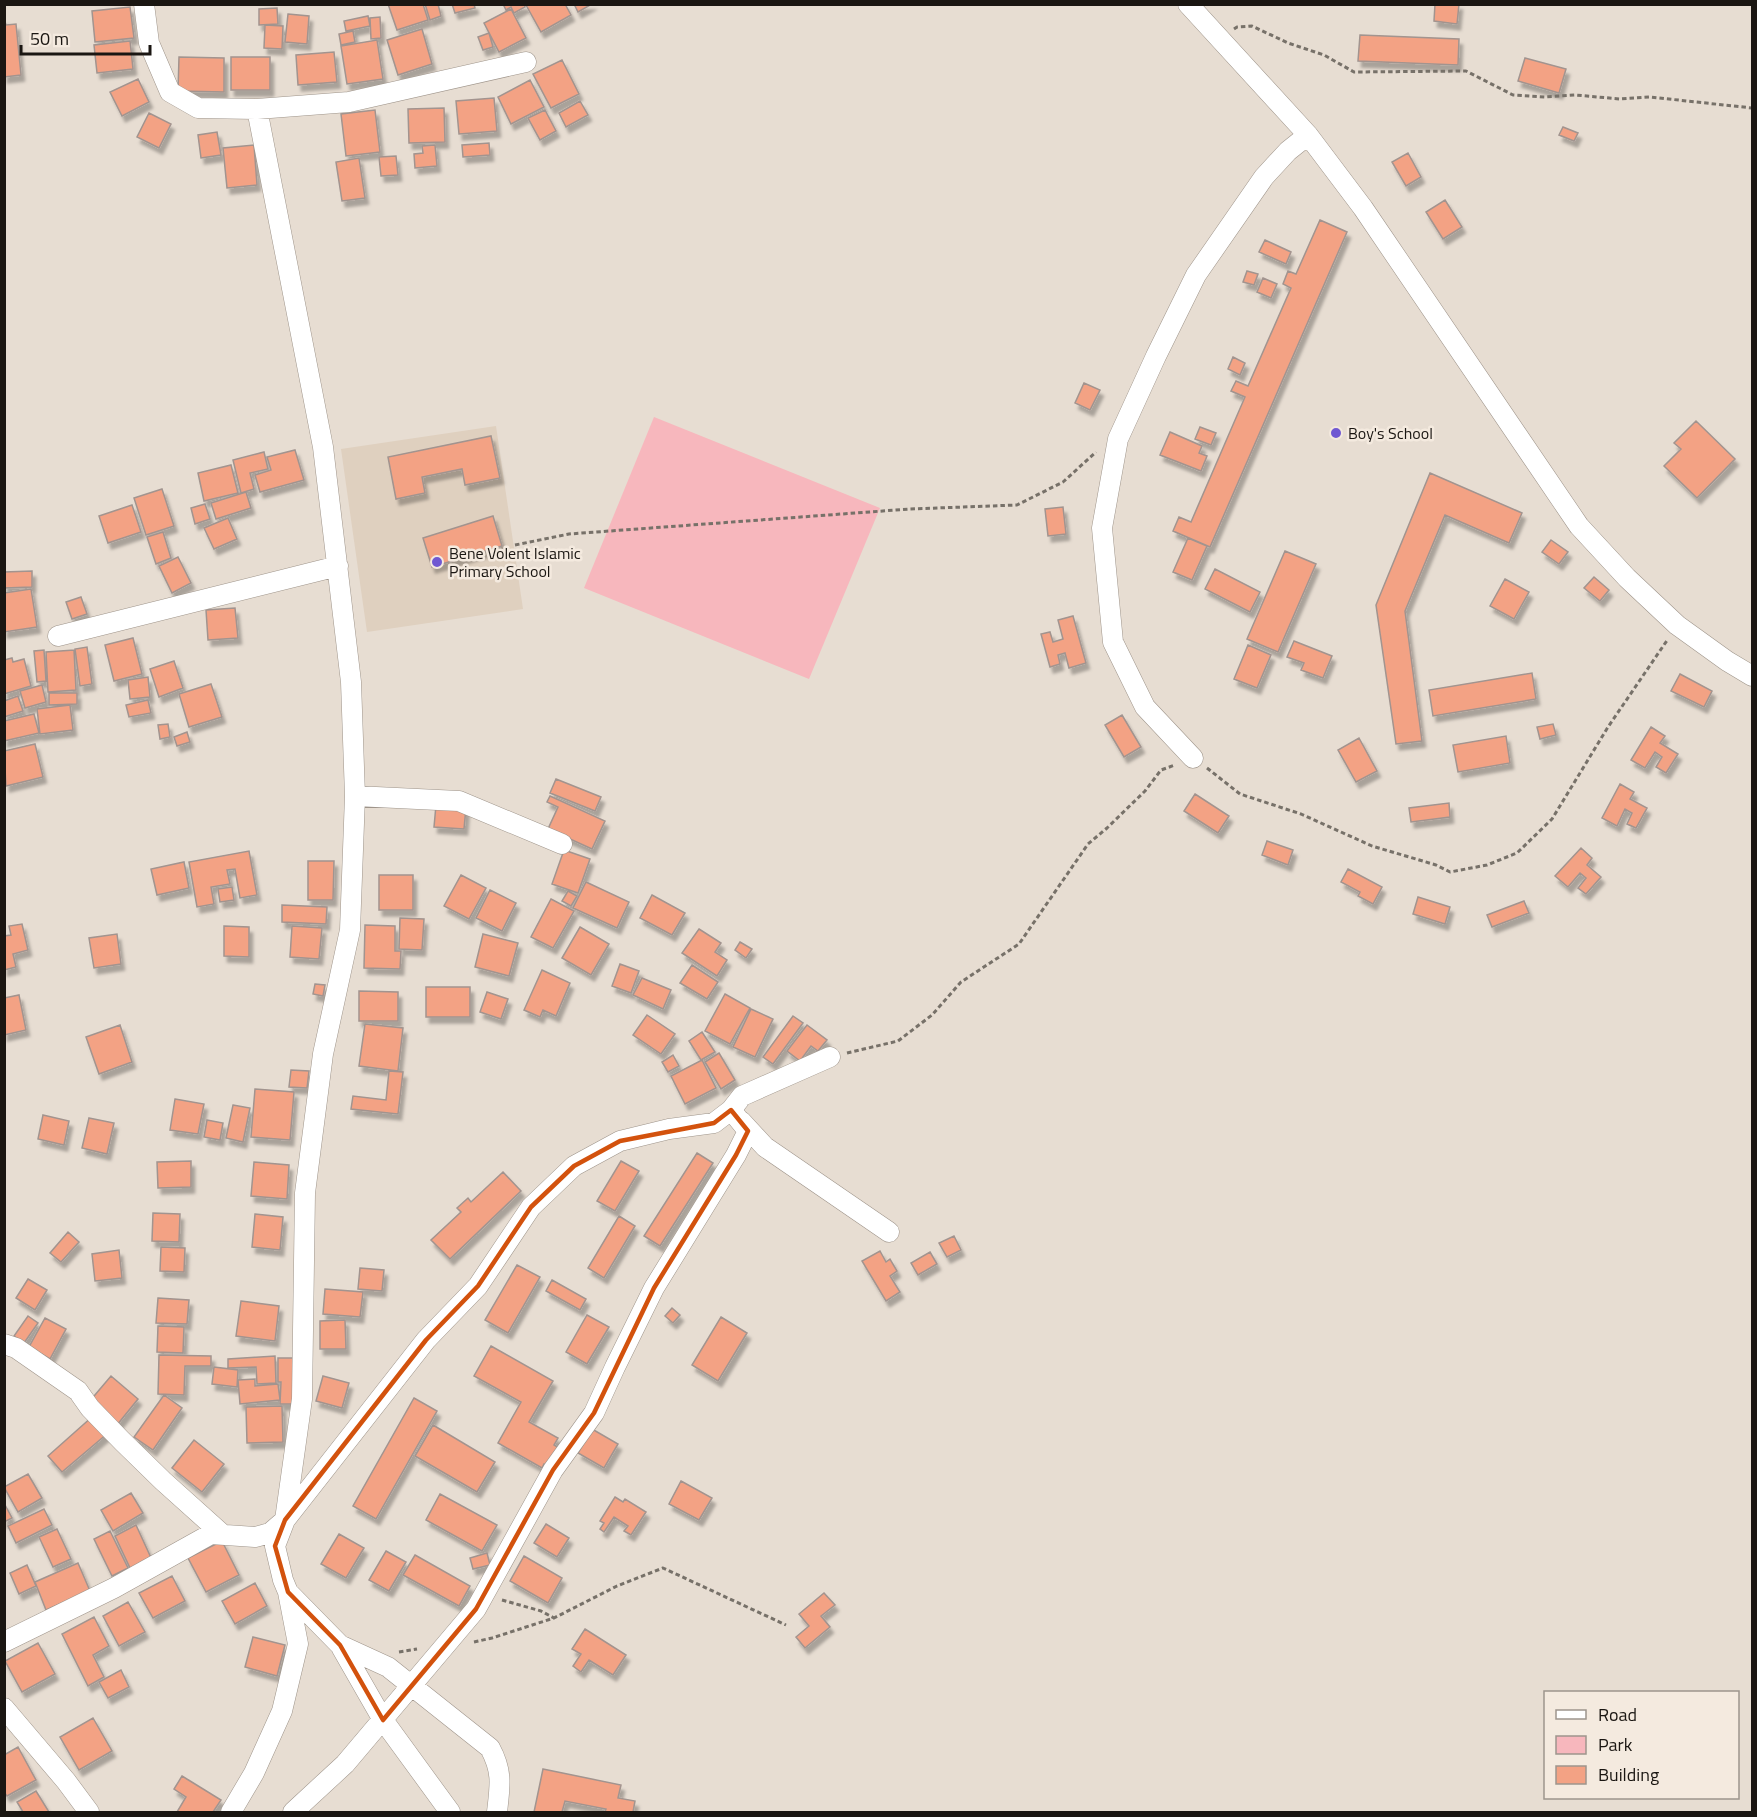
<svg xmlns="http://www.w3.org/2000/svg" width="1757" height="1817" font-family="'Titillium Web',sans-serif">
<defs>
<filter id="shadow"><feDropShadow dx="3.5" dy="6" stdDeviation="1.5" flood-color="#0004"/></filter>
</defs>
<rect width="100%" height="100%" fill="#e7ddd2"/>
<path fill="#dfd0bf" d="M496,426L523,609L367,632L341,449Z"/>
<path fill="#f7b7bd" d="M654,417L880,508L809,679L584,588Z"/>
<path fill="#f3a284" stroke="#a2948f" stroke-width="1.5" filter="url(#shadow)" d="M388,4H423L428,20L397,30Z
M425,4H438L441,16L430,20Z
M452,4H474L475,8L455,13Z
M503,4H524L525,7L514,13L511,7L506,10Z
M565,4L571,15L541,32L526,5Z
M574,4H592L578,12Z
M1435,4H1459L1457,24L1434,21Z
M130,7L134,38L95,42L92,11Z
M277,8L278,24L259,25V9Z
M511,9L526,38L499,52L484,23Z
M288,14L309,16L307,44L285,42Z
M368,16L370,26L346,31L344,21Z
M380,17L381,38L371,39L370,18Z
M4,18L6,25L16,24L21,75L4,77Z
M265,25L283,26L282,49L264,48Z
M422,29L432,64L398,75L387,40Z
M353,31L355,42L341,45L339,34Z
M489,33L493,47L483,50L478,37Z
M1360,35L1459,39L1458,65L1358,61Z
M377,40L383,79L347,84L341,46Z
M130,41L133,69L97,73L94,45Z
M334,52L337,82L298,85L296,55Z
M179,57L224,58V92L178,91Z
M231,57H270V90H231Z
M1525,58L1566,69L1559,93L1518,81Z
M562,60L579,94L551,108L533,74Z
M138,79L149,102L122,116L110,92Z
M530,80L544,107L511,124L498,97Z
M494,98L497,131L459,134L456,101Z
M580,101L588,115L566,127L559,113Z
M444,108L445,142L409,143L408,109Z
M375,110L380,152L346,156L341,114Z
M545,110L556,131L540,140L528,118Z
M149,113L171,124L159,148L137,137Z
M1563,127L1578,133L1574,141L1559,135Z
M217,132L221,155L201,158L198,135Z
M489,143L490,155L463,157L462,145Z
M254,145L257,185L227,188L223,148Z
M435,145L437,166L415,168L414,154L423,153L422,146Z
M1408,153L1421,177L1406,186L1392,162Z
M396,156L398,175L381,176L379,157Z
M359,158L365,198L342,201L336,162Z
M1445,200L1462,227L1443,239L1426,212Z
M1320,220L1347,232L1210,547L1173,531L1179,517L1191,522L1245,397L1231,391L1236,381L1248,386L1291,288L1283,284L1288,271L1296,274Z
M1265,240L1291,252L1286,264L1259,252Z
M1247,271L1258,274L1254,285L1243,282Z
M1263,278L1277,284L1271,298L1257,292Z
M1233,357L1245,363L1240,375L1228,369Z
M1084,383L1100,390L1090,410L1075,403Z
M1696,421L1735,459L1697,498L1664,466L1681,449L1674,443Z
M1200,427L1216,433L1211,445L1195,439Z
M1170,432L1202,446L1199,453L1207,456L1201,471L1160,455Z
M491,436L500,478L465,485L462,469L422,477L425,493L396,499L388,457Z
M295,450L304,480L260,492L255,475L271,470L267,457Z
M264,452L268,469L250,473L254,489L241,493L233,460Z
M231,465L238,493L204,501L198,473Z
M1430,473L1522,513L1509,543L1445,515L1405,611L1422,741L1396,744L1376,605Z
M162,489L174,526L146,535L134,498Z
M246,492L251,508L216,519L211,503Z
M205,504L210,519L195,524L191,508Z
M132,505L141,532L108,543L99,516Z
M1063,507L1066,534L1048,536L1045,509Z
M493,516L502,546L432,567L423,538Z
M228,518L237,539L214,549L204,528Z
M163,532L171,558L156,564L147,537Z
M1188,538L1207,546L1192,580L1173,572Z
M1551,540L1568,552L1559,564L1542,552Z
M1285,551L1316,564L1278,652L1247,639Z
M178,557L191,583L172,593L159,566Z
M1215,569L1260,592L1250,612L1205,589Z
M32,571V587L4,588V572Z
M1594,577L1609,590L1600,601L1584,588Z
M1505,579L1529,592L1514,619L1490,606Z
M31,589L37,627L4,632V593Z
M81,597L87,614L72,619L66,602Z
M235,608L238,638L208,640L206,610Z
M1073,616L1086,663L1069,668L1065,653L1058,655L1060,664L1050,667L1041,634L1050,632L1053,642L1063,639L1058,620Z
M133,638L142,674L114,681L105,645Z
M1294,641L1332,656L1323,678L1301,670L1304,663L1287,657Z
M1248,645L1271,655L1257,688L1234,679Z
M87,647L92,684L80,686L75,649Z
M44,650L46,681L37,682L34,651Z
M74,650L76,690L48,692L46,652Z
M12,658L13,662L24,659L31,686L4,694V660Z
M174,661L183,688L159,697L150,669Z
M1532,673L1536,699L1433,716L1429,690Z
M1680,674L1712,691L1704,707L1671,691Z
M148,677L150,697L130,699L128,680Z
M211,684L222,717L189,727L179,694Z
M42,685L46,702L25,708L20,691Z
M49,693H77V704L49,705Z
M18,696L23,711L4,717V701Z
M148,700L151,713L129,717L126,705Z
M70,705L73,730L40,734L37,709Z
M34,714L39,733L4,741V721Z
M1122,715L1141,747L1124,757L1105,725Z
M168,724L170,737L160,739L158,725Z
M1553,724L1556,735L1540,739L1537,727Z
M1651,727L1665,736L1660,743L1678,754L1666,773L1656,767L1662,757L1655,752L1645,768L1631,760Z
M187,732L190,742L177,746L174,737Z
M1506,736L1510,763L1458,772L1453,745Z
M1359,738L1377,771L1356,782L1338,750Z
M35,744L43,777L6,786L4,751Z
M556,779L601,797L595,811L550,793Z
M1620,784L1634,792L1630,799L1647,808L1636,828L1627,824L1632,813L1625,809L1617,826L1602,818Z
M1195,794L1229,816L1218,833L1184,811Z
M550,796L605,821L592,849L548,829L558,807L547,802Z
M1449,803L1450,817L1411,822L1409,808Z
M436,805L466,807L464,829L434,827Z
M1267,841L1293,850L1288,865L1262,855Z
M1581,848L1592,858L1587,865L1601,877L1586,894L1578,888L1586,878L1580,873L1568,887L1555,876Z
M564,850L590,859L578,893L552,884Z
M249,851L257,895L240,898L235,869L227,870L230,884L211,887L214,904L197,907L189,862Z
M308,861H334L333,900H308Z
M184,862L189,888L157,895L151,869Z
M1348,869L1382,887L1373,904L1358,896L1360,892L1341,882Z
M379,875H413V910H379Z
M461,875L486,888L469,919L444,906Z
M586,882L629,902L617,928L573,908Z
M232,887L234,900L220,902L218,889Z
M490,890L516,903L502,931L476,918Z
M568,891L577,896L571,906L562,901Z
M652,895L685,913L672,935L640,918Z
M1418,897L1450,907L1445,924L1413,914Z
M551,899L574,911L553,948L531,937Z
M1524,901L1529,913L1492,927L1487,915Z
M282,905L327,907L326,924L282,922Z
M400,918L424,919L422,950L399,949Z
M22,924L28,950L13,954L16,967L4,970V936L11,935L9,926Z
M365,925L395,926V951H401L400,969L364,968Z
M224,926L249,927V957L224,956Z
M292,926L322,928L319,959L290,957Z
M580,927L609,944L591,975L562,958Z
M699,929L721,943L715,952L727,960L717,976L682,953Z
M117,934L121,964L94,968L89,938Z
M483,934L518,943L509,976L475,967Z
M740,942L752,949L746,958L735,950Z
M620,964L639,971L631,993L612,986Z
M692,965L718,982L707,999L680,983Z
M542,970L570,983L556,1016L543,1010L540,1017L524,1010Z
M642,978L671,990L663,1009L633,995Z
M315,984L325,985L323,996L313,994Z
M426,987H470V1017H426Z
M359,991L398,992V1021H359Z
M487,992L508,999L501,1019L480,1012Z
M725,994L750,1008L730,1044L705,1031Z
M19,995L26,1030L4,1035V998Z
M751,1009L773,1019L755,1057L733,1047Z
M647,1015L675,1034L661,1054L633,1035Z
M793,1016L803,1023L773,1064L763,1057Z
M365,1024L403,1028L398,1071L359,1066Z
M120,1025L132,1062L99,1074L86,1037Z
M807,1025L827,1040L818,1051L811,1046L800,1061L787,1051Z
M702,1032L715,1052L701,1060L689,1041Z
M719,1053L735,1080L721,1089L705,1062Z
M673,1055L679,1066L668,1072L662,1062Z
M702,1060L716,1088L685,1104L671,1076Z
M291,1070L309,1071L307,1088L289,1087Z
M389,1071L403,1072L398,1114L351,1109L353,1096L386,1100Z
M255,1089L294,1092L290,1140L251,1137Z
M175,1099L204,1104L198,1134L170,1130Z
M233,1105L250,1108L243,1142L226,1138Z
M43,1115L69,1121L64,1145L38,1139Z
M89,1118L114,1123L107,1154L82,1148Z
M207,1120L223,1123L220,1140L204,1137Z
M697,1153L713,1163L660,1246L644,1236Z
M191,1161V1187L158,1188L157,1162Z
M621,1161L639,1171L615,1211L597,1201Z
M254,1162L289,1165L287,1199L251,1196Z
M503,1172L521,1191L450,1259L431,1240L461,1212L457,1208L468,1198L471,1202Z
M153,1213L180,1214L179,1242L152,1241Z
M255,1214L283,1217L280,1250L252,1247Z
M619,1216L635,1226L604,1278L588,1268Z
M68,1232L79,1242L61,1262L50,1253Z
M954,1236L961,1250L947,1257L939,1243Z
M161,1247L185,1248L184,1272L160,1271Z
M119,1250L122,1278L95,1281L92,1254Z
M880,1251L886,1262L890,1259L897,1271L890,1276L900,1292L886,1301L862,1261Z
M930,1252L937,1264L918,1275L911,1263Z
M517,1265L540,1277L508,1333L485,1320Z
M360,1268L384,1270L382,1291L358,1289Z
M28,1279L47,1290L35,1310L16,1298Z
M552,1280L586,1299L580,1310L546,1291Z
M325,1289L363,1292L360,1317L323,1314Z
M158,1298L189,1300L187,1324L156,1323Z
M241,1301L279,1306L275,1341L236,1336Z
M672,1308L680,1315L673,1323L665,1316Z
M587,1315L609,1327L587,1364L566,1352Z
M28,1316L38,1323L24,1343L14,1336Z
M721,1317L747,1333L718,1381L692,1365Z
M45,1318L66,1329L50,1359L29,1347Z
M345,1320L346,1349H320V1321Z
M158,1326L184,1327L183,1353L157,1352Z
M491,1346L553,1381L529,1422L558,1438L554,1445L559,1448L548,1466L544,1464L542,1468L498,1443L521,1402L474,1376Z
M159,1355L211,1356V1366H185L184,1395L158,1394Z
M275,1356L276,1383L257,1384L256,1367L228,1368V1359Z
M278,1358H294L293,1404H280L281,1382H278Z
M214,1367L238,1370L237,1387L212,1384Z
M111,1376L138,1399L117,1425L89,1402Z
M323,1376L349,1383L342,1408L316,1401Z
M255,1379V1386L278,1384L280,1400L240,1404L238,1380Z
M164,1395L182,1408L153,1450L134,1437Z
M414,1398L437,1411L376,1519L353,1506Z
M282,1406L283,1442L247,1443L246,1407Z
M93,1416L108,1433L62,1472L48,1456Z
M433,1425L495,1462L477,1492L415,1456Z
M592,1429L618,1444L604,1468L578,1453Z
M194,1440L224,1464L202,1492L172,1468Z
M28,1474L42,1498L18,1512L4,1487Z
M681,1481L712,1498L699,1520L669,1504Z
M131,1493L143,1513L113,1531L101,1510Z
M440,1494L497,1525L482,1551L426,1520Z
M615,1497L623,1502L625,1499L646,1512L631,1535L624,1531L628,1526L614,1517L604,1532L600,1529L604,1523L600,1521Z
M4,1503L12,1518L4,1522Z
M44,1509L52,1525L16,1543L8,1526Z
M546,1524L569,1538L557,1557L534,1543Z
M136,1525L152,1560L131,1570L115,1536Z
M57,1529L71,1559L53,1567L39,1537Z
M110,1531L128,1568L112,1576L94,1539Z
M339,1534L364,1548L346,1578L321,1564Z
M222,1541L239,1575L206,1592L188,1558Z
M386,1551L406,1562L389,1591L369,1580Z
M487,1553L490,1565L473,1569L470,1558Z
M415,1555L470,1586L459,1606L403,1575Z
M524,1556L562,1578L548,1603L510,1581Z
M78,1563L90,1591L46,1610L35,1582Z
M27,1565L36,1586L19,1594L10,1573Z
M172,1576L185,1601L153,1618L139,1593Z
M255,1583L267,1606L235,1624L222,1601Z
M824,1593L835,1605L821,1616L830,1627L805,1648L796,1637L809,1626L799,1614Z
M128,1602L145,1632L119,1646L103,1616Z
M94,1617L109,1646L93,1655L104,1677L88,1686L62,1634Z
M585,1629L626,1655L613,1675L589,1660L581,1672L573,1666L581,1654L572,1649Z
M253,1637L285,1645L277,1676L245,1667Z
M38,1643L55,1674L22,1692L5,1661Z
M121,1670L129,1687L108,1698L99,1682Z
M93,1718L112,1751L79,1770L60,1737Z
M18,1747L36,1780L7,1796L4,1792V1755Z
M543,1769L621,1785L618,1798L635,1801L633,1812H605L606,1809L565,1801L562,1812H534Z
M182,1776L221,1800L213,1812H177L186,1797L174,1789Z
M36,1791L49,1812H23L17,1802Z"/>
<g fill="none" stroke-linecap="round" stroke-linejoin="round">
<g stroke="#9e948a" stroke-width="21">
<path id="street" d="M144,4L149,43L170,92L198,108L257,109L349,102L526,62
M1188,4L1308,135L1363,208L1579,526L1627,578L1677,625L1727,661L1752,676
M257,109L323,447L351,682L355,796L350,930L323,1054L305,1193L302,1399L285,1520L275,1546L283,1580L288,1592L340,1645L383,1720L450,1812
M58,636L338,566
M1193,758L1145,707L1113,642L1102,528L1118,439L1156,356L1196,275L1264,177L1288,151L1308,135
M355,796L459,801L562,844
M741,1121L765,1147L889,1232
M4,1344L16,1348L78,1391L90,1408L122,1441L163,1481L222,1534
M4,1642L114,1588L211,1534L255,1537L270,1533L285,1520L426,1340L478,1286L531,1207L574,1166L620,1141L669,1129L714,1123L731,1110L742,1096L830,1057
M340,1645L388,1667L490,1748C503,1772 500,1786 497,1812
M4,1708L66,1781L89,1812
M231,1812L254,1773L282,1711L298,1644L288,1592
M293,1812L345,1764L476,1609L553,1470L594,1413L615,1367L654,1288L736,1155L748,1131L731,1110"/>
</g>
<path stroke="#777169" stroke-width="3" stroke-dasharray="4.5 3" stroke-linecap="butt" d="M1234,29L1237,27L1252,26L1288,43L1324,55L1354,72L1466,71L1513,95L1545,97L1575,95L1620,99L1650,97L1752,108
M515,545L569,534L910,509L1017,505L1063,482L1096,452
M1207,768L1240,794L1301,814L1372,846L1436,865L1450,872L1487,865L1517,853L1552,819L1608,727L1668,639
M847,1053L898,1041L932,1015L961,982L1019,944L1088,844L1107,828L1145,791L1161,770L1175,765
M502,1600L541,1611L554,1618
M474,1642L492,1638L554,1618L617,1586L663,1568L786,1625
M399,1652L417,1649"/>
<use href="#street" stroke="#fff" stroke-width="20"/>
</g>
<path fill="none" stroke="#d3520d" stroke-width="4.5" stroke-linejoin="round" d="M731,1110L748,1131L736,1155L654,1288L594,1413L553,1470L476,1609L383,1720L340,1645L288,1592L275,1546L285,1520L426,1340L478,1286L531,1207L574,1166L620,1141L714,1123Z"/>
<g fill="#7058d2" stroke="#f4eadf" stroke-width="2">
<circle cx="1336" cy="433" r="6"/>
<circle cx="437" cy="562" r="6"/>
</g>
<g text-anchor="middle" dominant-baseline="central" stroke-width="5" stroke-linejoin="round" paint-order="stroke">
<g font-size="16" fill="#1a1612" stroke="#f4eadf" text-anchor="start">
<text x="1348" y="433">Boy's School</text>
<text x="449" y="553">Bene Volent Islamic<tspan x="449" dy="18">Primary School</tspan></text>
</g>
</g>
<rect width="1757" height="1817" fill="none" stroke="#1a1612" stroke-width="12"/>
<rect x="1544" y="1691" width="195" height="108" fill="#f4eadf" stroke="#9d958d" stroke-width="1.5"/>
<rect x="1556" y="1710" width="30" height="9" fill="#ffffff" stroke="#9d958d" stroke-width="1.5"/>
<text x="1598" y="1721" font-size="18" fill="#1a1612">Road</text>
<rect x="1556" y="1736" width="30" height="18" fill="#f7b7bd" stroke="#9d958d" stroke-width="1.5"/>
<text x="1598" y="1751" font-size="18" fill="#1a1612">Park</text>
<rect x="1556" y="1766" width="30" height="18" fill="#f3a284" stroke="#9d958d" stroke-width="1.5"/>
<text x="1598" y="1781" font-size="18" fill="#1a1612">Building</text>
<path d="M21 45v9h129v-9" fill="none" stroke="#1a1612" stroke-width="3"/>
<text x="30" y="45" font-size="18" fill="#1a1612" stroke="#f4eadf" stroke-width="4.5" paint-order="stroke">50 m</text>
</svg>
